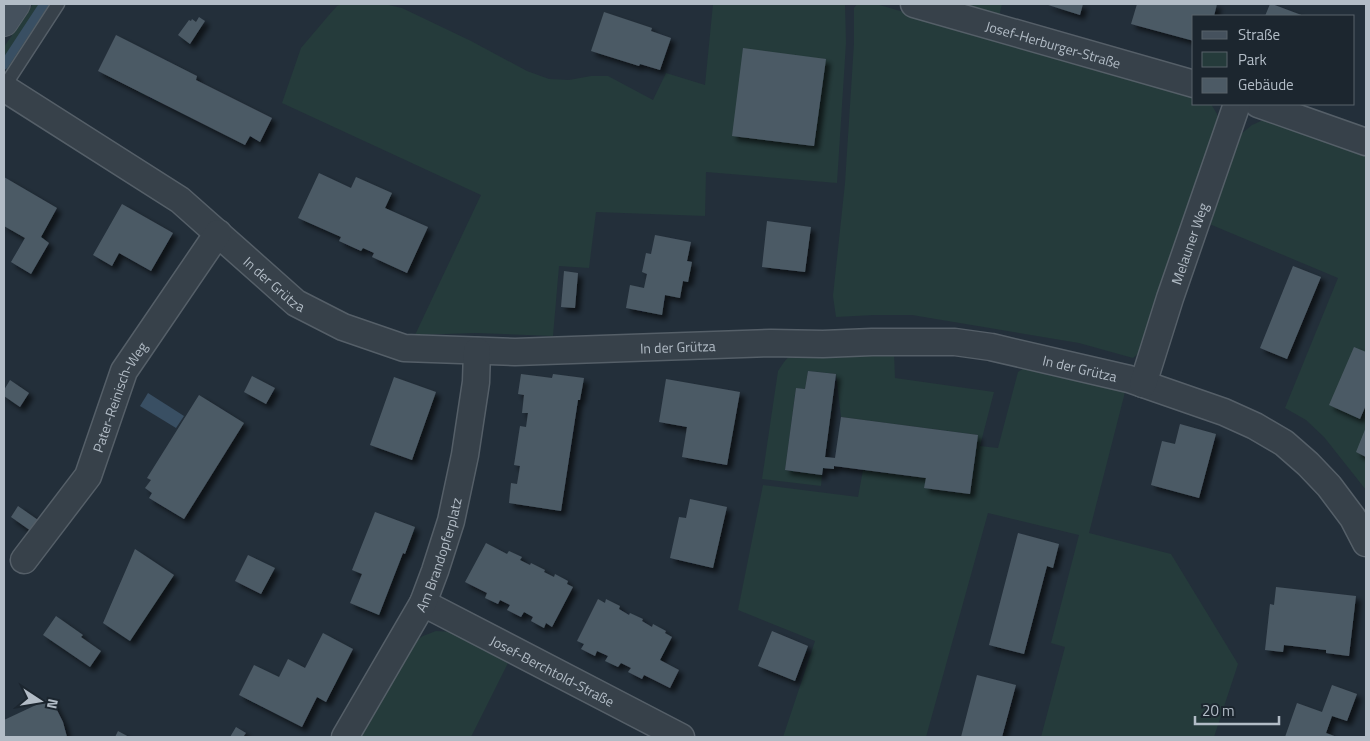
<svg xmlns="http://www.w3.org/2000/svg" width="1370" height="741" font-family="'Titillium Web',sans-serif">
<defs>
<filter id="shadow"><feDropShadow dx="4.5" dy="4.5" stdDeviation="2.5" flood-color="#0009"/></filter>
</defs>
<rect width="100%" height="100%" fill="#232f3a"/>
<path fill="#253b3b" d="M33,4H53L9,70L4,67V47Z
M342,4H384L402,8L471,41L527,71L549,79L569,80L591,76H608L653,100L666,73L705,85L713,4H845L846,43L837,183L706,172L705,216L596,212L589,268L559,266L553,336L476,333L415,335L481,195L282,103L301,48L329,15L337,6Z
M857,4H876L1194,96V104H1211L1217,114L1219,126L1140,352L1133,358L1079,343L912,315H874L836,317L833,296L845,183L854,43V8Z
M955,4H1002L999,16Z
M1272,120L1366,152V490L1324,437L1306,420L1285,408L1338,278L1207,223L1232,151L1241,134L1252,125L1261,121Z
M792,353H894L895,378L994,392L980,446L998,448L1018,372L1024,368L1073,376L1125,392L1089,533L1171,554L1238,664L1214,737H1041L1065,647L1051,643L1079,535L988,513L926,737H783L815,641L738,610L763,485L858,497L863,470L926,478L925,488L970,494L978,435L841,417L836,374L808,371L805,389L796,388L785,470L822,475L821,486L762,479L778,371L784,362Z
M436,631L453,632L509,661L471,737H363L358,735L412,643L423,636Z"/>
<path fill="#394f63" d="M148,393L184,416L176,428L140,406Z"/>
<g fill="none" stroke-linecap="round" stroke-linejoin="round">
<path stroke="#394f63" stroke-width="9" d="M4,65L44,4"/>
</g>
<path fill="#4c5a65" filter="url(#shadow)" d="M1045,4H1083L1080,15Z
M1137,4H1217L1214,16H1194V41L1131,24Z
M1270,4H1272L1304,16H1265Z
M604,12L652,28L651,31L671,38L660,70L640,64L639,66L591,51Z
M199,17L205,21L190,44L178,35L189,20L191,21L192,19L196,22Z
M116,35L197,76L196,80L272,118L260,142L250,136L245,145L98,71Z
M743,48L826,59L814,146L732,136Z
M319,173L351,188L356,177L392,193L385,208L428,227L407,273L372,257L374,253L363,248L361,251L339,241L341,237L298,218Z
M4,177L57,208L41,237L49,243L31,274L11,262L25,238L4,226Z
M122,204L173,233L151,271L119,253L112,266L93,255Z
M767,221L811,227L805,272L762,267Z
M655,235L691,242L687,261L692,262L688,282L683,281L680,298L665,295L662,315L626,308L630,285L644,288L647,274L642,272L646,253L651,254Z
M1293,266L1321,277L1287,359L1260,348Z
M564,271L578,273L575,308L561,307Z
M1354,347L1366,352V405L1360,419L1329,405Z
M808,371L836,374L825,457L835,458L841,417L978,435L970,494L924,488L926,478L834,466V469L823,468L822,475L785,470L796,388L805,389Z
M521,374L552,378L553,374L584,378L580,400H578L561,511L509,503L511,483L517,484L520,466L514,465L520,426L526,427L528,413H522L524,395L518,394Z
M252,376L275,388L266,404L244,392Z
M394,377L436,392L412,460L370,445Z
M666,379L740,392L727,465L682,457L687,427L659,422Z
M10,380L29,393L20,407L4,396V390Z
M199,395L244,423L184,519L149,498L152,493L145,488L151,480L147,478Z
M1180,424L1216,434L1199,498L1151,485L1162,441L1175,444Z
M1366,427V457L1356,452Z
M690,499L727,507L713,568L670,558L679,517L686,518Z
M18,506L38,520L31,531L11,517Z
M375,512L415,527L405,554L403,553L379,615L350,603L362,574L352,570Z
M1018,533L1059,544L1053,568L1047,566L1024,654L989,645Z
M486,543L507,554L509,551L522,557L520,560L530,565L531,563L545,570L544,572L554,577L555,574L568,581L567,584L573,587L552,627L546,623L544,628L531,621L533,617L524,612L521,617L507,610L510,605L500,600L498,604L485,598L487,593L465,582Z
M135,549L174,575L130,641L103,623Z
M248,555L275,568L261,594L235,581Z
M1276,587L1356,596L1349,656L1326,653V650L1284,645L1283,652L1265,650L1270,604L1274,605Z
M598,599L605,603L606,599L620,606L619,609L629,615L630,613L643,619L642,621L652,627L653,624L666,631L665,633L672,637L660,660L679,670L670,688L644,675L642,679L628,672L631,668L621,663L618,667L605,661L608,656L597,651L595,656L581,649L584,644L577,641Z
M56,616L83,635L81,637L101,651L90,667L43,635Z
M772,631L808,646L795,681L758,666Z
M323,633L353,649L326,702L317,697L302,727L239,695L254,665L279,677L288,659L305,668Z
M977,675L1016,685L1002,737H961Z
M1332,685L1357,694L1347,721L1332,716L1326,733L1337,737H1285L1297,703L1322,712Z
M51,698L63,722L67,737H4V720Z
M236,727L246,733L243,737H230Z
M118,731L129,737H115Z"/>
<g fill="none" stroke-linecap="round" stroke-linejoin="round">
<g stroke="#555f68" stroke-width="15">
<path id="lane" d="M4,87L58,4"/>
</g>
<g stroke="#555f68" stroke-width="29">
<g id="street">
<path id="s1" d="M914,4L1194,84"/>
<path id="s2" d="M4,88L180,200L296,303L343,327L404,348L515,352L771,343L823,344L872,342H955L991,347L1129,379L1224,412L1255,426L1284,443L1308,464L1329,486L1353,518L1366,543"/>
<path d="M1258,104L1366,142"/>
<path id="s3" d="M1143,384L1170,298L1237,104"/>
<path id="s4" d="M24,560L88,476L124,371L218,233"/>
<path id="s5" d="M423,603L681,737"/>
<path id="s6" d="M345,737L423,603L435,571L451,521L465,455L476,382L477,351"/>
</g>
</g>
<g stroke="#555f68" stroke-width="30">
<path id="secondary" d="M4,22L16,4"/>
</g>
<use href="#lane" stroke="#37414a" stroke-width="12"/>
<use href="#street" stroke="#37414a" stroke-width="26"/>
<use href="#secondary" stroke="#45515d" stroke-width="28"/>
</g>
<g text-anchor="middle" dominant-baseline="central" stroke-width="4" stroke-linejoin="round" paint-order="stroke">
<g font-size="14" fill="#b2bcc6" stroke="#1c262f">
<text stroke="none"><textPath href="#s1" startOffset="145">Josef-Herburger-Straße</textPath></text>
<text stroke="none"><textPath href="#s3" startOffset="148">Melauner Weg</textPath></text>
<text stroke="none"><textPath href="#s2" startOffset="335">In der Grütza</textPath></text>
<text stroke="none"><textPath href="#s2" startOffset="755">In der Grütza</textPath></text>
<text stroke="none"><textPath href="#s2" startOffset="1160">In der Grütza</textPath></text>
<text stroke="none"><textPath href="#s4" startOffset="191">Pater-Reinisch-Weg</textPath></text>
<text stroke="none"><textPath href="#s6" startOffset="206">Am Brandopferplatz</textPath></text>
<text stroke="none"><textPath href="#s5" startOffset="146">Josef-Berchtold-Straße</textPath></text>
</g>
</g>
<rect width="1370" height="741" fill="none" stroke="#b2bcc6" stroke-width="10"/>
<rect x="1192" y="15" width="162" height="90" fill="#1c262f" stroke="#58626b"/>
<rect x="1202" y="31" width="25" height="8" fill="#45515d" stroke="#58626b"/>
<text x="1238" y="40" font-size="15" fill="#b2bcc6">Straße</text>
<rect x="1202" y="52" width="25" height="15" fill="#253b3b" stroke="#58626b"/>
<text x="1238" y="65" font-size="15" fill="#b2bcc6">Park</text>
<rect x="1202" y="78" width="25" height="15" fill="#4c5a65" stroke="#58626b"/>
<text x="1238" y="90" font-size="15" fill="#b2bcc6">Gebäude</text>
<g transform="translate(40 701) rotate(102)" stroke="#1c262f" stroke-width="4" paint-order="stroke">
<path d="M0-4L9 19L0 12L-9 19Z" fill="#b2bcc6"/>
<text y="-8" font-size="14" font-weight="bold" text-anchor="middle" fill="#b2bcc6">N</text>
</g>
<path d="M1195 716v8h84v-8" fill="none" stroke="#b2bcc6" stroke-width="2.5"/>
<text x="1202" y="716" font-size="15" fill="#b2bcc6" stroke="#1c262f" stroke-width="4" paint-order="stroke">20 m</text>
</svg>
